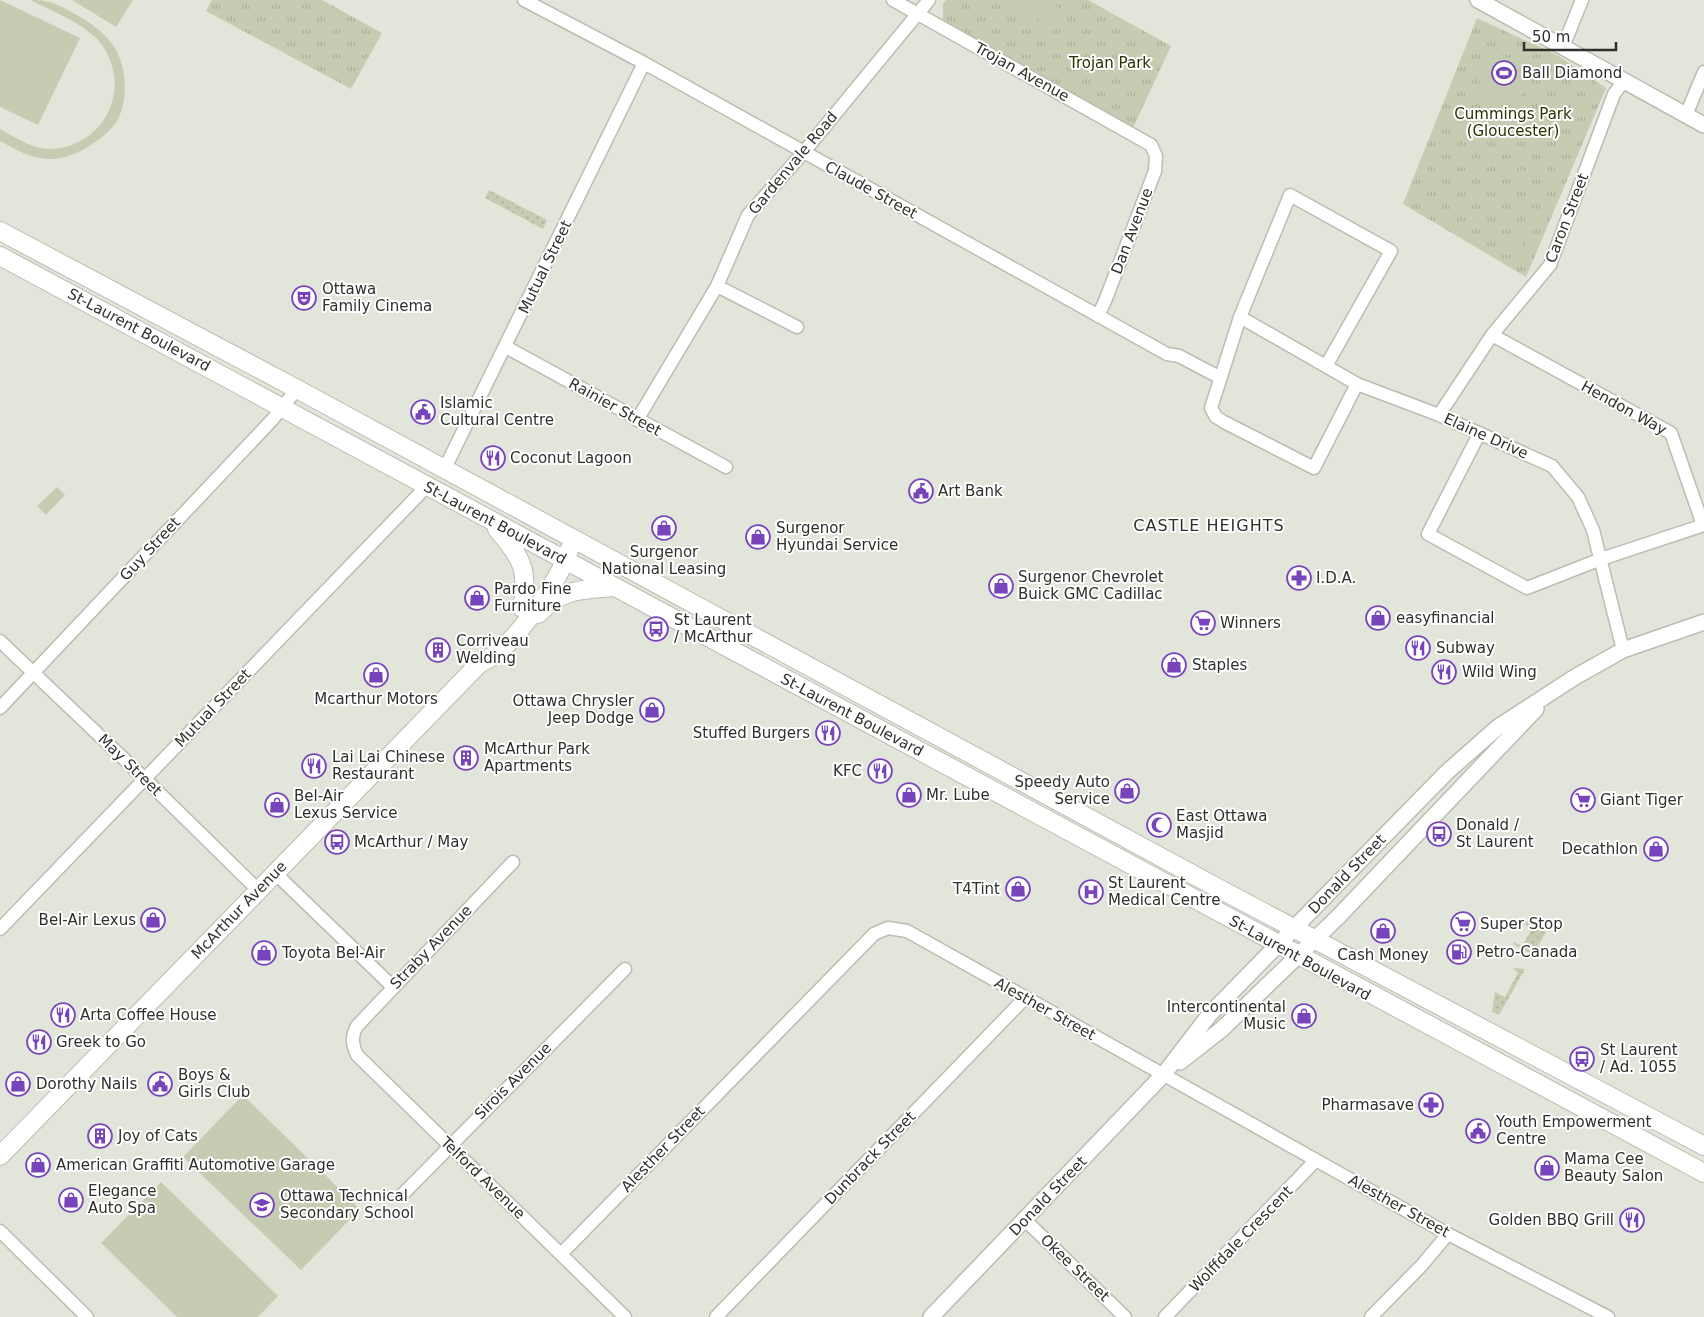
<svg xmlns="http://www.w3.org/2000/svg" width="1704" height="1317" font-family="'DejaVu Sans',sans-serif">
<defs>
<pattern id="grass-dots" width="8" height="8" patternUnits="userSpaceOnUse" patternTransform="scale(1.25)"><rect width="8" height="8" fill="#c6ccb2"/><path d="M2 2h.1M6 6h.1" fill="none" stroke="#aab099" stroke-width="1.8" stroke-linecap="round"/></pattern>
<pattern id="park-tufts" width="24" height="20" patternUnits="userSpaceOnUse" patternTransform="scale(1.25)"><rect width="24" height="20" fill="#c6ccb2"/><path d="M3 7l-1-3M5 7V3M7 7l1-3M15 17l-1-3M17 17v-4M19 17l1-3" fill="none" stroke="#aab099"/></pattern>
</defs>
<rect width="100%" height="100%" fill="#e2e5d9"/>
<path fill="url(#grass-dots)" d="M489,190L547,220L543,229L485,198Z
M1525,921L1546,932L1533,955L1513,944L1514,942L1522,946L1532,929L1524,924Z
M1513,968L1525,969L1499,1015L1492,1012L1495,992L1505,997L1518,973Z"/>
<path fill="url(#park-tufts)" d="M212,0H322L382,33L351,89L206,11Z
M946,0H1088L1171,46L1133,128L943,20V4Z
M1477,18L1557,55L1606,88L1526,277L1403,204Z"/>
<path fill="#c6ccb2" d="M0,0L80,38L38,125L0,107Z
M31,0C52,0 60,6 77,15C91,23 102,31 112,44C127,63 129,100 117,121C112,129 103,137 95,142C82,152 66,159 50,159C31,159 15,149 0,141V129C16,138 34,150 53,149C104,145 131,91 104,48C90,25 54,13 31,0Z
M72,0H133L116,27Z
M1025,0H1046L1059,8L1049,25L1021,8Z
M1489,51L1520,62L1526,69C1534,108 1486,116 1480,85C1478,76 1483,63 1485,54Z
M1517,221L1531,227L1521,248L1507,242Z
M57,487L65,495L46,515L37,506Z
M243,1095L360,1209L301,1270L183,1157Z
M161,1182L278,1296L258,1317H177L101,1243Z"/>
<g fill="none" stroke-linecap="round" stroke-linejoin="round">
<g stroke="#babdb2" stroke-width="15">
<path id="minor" d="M524,0L644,63L1167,354L1179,356L1219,377
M893,0L1151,145L1156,156L1155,171L1105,301L1098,316
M1563,47L1582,0
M1686,115L1704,72
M717,286L797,327
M1240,317L1357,384L1439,415L1552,466L1578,497L1593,530L1623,650
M1492,335L1671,433L1703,525
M506,347L726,467
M1326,366L1391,251L1290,195L1240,317L1211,408L1216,417L1224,422L1314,468L1357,384
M1439,415L1492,335L1550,265L1614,94L1623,82
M637,420L717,286L748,215L803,153L929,0
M1479,434L1428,534L1527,588L1601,559L1704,525
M444,470L644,63
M0,641L145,779L258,890
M0,708L272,420L297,389
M513,862L357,1026C351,1037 352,1044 357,1055L625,1317
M275,873L393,987
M0,929L427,486
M402,1195L625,969
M1025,1220L1125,1317
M0,1231L87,1317
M561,1254L874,934L888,928L907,931L1448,1234L1608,1317
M716,1317L1025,998
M1165,1317L1316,1160
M1371,1317L1422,1265L1448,1234"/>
</g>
<g stroke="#babdb2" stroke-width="18">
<path id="tertiary" d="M1478,0L1704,125
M1180,1062L1222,1029L1338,917L1536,709
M931,1317L1164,1074L1210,1014L1447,772L1498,727L1575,677L1623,650L1704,622"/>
</g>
<g stroke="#babdb2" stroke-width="20">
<path id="secondary" d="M0,231L297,389L1216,887L1704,1146
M0,256L1704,1173
M497,529C522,558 529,570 522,608
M538,614C563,588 580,590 613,587
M0,1156L479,664C485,660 493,657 499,652C522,631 560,580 569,550"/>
</g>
<use href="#minor" stroke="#fff" stroke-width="12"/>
<use href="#tertiary" stroke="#fff" stroke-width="15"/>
<use href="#secondary" stroke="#fff" stroke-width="18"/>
</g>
<defs>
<g id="stadium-ring" transform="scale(1.25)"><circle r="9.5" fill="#fff" stroke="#74b" stroke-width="1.5"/><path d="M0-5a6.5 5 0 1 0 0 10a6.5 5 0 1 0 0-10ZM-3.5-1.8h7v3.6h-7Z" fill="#74b"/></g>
<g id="theatre-ring" transform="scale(1.25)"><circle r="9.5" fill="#fff" stroke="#74b" stroke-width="1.5"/><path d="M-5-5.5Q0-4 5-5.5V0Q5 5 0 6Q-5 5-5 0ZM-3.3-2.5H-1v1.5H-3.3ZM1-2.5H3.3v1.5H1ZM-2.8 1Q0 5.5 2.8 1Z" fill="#74b"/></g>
<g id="civic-ring" transform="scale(1.25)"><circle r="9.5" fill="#fff" stroke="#74b" stroke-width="1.5"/><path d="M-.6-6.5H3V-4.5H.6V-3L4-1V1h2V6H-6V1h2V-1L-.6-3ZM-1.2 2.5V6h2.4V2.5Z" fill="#74b"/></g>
<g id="restaurant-ring" transform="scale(1.25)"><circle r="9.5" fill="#fff" stroke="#74b" stroke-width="1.5"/><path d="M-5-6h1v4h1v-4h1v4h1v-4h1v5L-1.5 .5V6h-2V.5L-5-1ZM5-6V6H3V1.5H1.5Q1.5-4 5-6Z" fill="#74b"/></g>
<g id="shop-ring" transform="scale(1.25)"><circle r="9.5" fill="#fff" stroke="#74b" stroke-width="1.5"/><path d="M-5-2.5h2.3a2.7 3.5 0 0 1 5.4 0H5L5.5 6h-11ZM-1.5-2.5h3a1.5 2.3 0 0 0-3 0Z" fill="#74b"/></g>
<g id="pharmacy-ring" transform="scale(1.25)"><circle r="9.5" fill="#fff" stroke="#74b" stroke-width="1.5"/><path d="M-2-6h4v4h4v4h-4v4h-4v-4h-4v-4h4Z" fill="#74b"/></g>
<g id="supermarket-ring" transform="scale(1.25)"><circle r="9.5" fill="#fff" stroke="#74b" stroke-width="1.5"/><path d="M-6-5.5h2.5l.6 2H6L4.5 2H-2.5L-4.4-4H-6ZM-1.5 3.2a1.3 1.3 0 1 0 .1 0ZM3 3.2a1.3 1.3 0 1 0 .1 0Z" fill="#74b"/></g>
<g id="bus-ring" transform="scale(1.25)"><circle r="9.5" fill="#fff" stroke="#74b" stroke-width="1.5"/><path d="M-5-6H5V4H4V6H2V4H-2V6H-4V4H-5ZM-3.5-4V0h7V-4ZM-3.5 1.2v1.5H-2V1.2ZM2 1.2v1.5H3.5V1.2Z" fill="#74b"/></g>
<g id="building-ring" transform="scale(1.25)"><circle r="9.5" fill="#fff" stroke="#74b" stroke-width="1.5"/><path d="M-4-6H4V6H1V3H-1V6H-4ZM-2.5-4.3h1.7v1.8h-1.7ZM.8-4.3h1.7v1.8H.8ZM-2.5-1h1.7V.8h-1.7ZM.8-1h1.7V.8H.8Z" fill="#74b"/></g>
<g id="mosque-ring" transform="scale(1.25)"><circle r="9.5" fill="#fff" stroke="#74b" stroke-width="1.5"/><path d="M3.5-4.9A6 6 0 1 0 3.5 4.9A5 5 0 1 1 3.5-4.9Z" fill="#74b"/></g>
<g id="hospital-ring" transform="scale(1.25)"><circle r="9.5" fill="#fff" stroke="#74b" stroke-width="1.5"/><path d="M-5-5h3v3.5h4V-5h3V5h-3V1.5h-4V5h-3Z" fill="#74b"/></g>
<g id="fuel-ring" transform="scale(1.25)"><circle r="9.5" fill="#fff" stroke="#74b" stroke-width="1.5"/><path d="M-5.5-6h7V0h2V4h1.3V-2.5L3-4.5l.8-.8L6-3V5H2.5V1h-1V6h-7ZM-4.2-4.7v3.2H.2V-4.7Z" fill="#74b"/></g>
<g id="school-ring" transform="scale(1.25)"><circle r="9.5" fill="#fff" stroke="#74b" stroke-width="1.5"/><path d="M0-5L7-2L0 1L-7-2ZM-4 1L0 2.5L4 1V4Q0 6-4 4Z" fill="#74b"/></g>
</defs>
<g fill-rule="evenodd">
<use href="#stadium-ring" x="1504" y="73"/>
<use href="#theatre-ring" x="304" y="298"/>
<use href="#civic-ring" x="423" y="412"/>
<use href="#restaurant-ring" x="493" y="458"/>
<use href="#civic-ring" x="921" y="491"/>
<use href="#shop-ring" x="664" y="528"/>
<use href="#shop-ring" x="758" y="537"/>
<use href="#pharmacy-ring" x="1299" y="578"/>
<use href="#shop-ring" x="1001" y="586"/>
<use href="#shop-ring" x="477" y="598"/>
<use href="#shop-ring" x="1378" y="618"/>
<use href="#supermarket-ring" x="1203" y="623"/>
<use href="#bus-ring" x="656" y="629"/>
<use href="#restaurant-ring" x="1418" y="648"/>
<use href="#building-ring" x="438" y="650"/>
<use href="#shop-ring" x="1174" y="665"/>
<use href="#restaurant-ring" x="1444" y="672"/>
<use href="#shop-ring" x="376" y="675"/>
<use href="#shop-ring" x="652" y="710"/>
<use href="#restaurant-ring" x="828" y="733"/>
<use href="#building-ring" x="466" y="758"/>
<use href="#restaurant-ring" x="314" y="766"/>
<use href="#restaurant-ring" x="880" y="771"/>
<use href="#shop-ring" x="1127" y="791"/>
<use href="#shop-ring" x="909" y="795"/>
<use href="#supermarket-ring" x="1583" y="800"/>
<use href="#shop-ring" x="277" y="805"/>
<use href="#mosque-ring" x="1159" y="825"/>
<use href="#bus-ring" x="1439" y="834"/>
<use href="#bus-ring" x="337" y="842"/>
<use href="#shop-ring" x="1656" y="849"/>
<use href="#shop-ring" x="1018" y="889"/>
<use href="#hospital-ring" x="1091" y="892"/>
<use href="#shop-ring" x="153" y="920"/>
<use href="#supermarket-ring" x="1463" y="924"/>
<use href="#shop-ring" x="1383" y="931"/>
<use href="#fuel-ring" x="1459" y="952"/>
<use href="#shop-ring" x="264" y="953"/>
<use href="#restaurant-ring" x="63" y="1015"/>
<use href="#shop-ring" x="1304" y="1016"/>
<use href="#restaurant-ring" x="39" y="1042"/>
<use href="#bus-ring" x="1582" y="1059"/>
<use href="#shop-ring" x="18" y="1084"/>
<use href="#civic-ring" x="160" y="1084"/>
<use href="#pharmacy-ring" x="1431" y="1105"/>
<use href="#civic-ring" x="1478" y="1131"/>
<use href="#building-ring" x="100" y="1136"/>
<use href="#shop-ring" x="38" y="1165"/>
<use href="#shop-ring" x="1547" y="1168"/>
<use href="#shop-ring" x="71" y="1200"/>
<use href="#school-ring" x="262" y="1205"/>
<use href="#restaurant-ring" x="1632" y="1220"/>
</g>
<g text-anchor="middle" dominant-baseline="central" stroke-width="4" stroke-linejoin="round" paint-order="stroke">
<g font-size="15" fill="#2a3100" stroke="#fff">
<text x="1110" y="63">Trojan Park</text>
<text x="1513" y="114">Cummings Park<tspan x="1513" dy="17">(Gloucester)</tspan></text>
</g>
<g font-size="15" fill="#2f302b" stroke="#fff">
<text transform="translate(1022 72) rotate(29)">Trojan Avenue</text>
<text transform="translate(793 163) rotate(-50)">Gardenvale Road</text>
<text transform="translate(871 190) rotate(29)">Claude Street</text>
<text transform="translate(1567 218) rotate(-69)">Caron Street</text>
<text transform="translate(1132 231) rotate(-69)">Dan Avenue</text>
<text transform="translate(545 267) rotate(-64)">Mutual Street</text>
<text transform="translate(139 330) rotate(28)">St-Laurent Boulevard</text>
<text transform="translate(615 407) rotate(29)">Rainier Street</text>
<text transform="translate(1624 408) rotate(29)">Hendon Way</text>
<text transform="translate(1486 436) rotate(24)">Elaine Drive</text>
<text transform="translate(495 523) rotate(28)">St-Laurent Boulevard</text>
<text transform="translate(150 549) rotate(-47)">Guy Street</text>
<text transform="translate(213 708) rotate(-46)">Mutual Street</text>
<text transform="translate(852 715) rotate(28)">St-Laurent Boulevard</text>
<text transform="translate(130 765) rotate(44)">May Street</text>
<text transform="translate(1347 874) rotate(-46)">Donald Street</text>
<text transform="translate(239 910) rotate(-46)">McArthur Avenue</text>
<text transform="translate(431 947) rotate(-46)">Straby Avenue</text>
<text transform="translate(1300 958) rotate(29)">St-Laurent Boulevard</text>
<text transform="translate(1045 1009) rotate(29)">Alesther Street</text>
<text transform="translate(513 1081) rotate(-45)">Sirois Avenue</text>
<text transform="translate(663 1149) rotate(-46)">Alesther Street</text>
<text transform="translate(870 1158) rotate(-46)">Dunbrack Street</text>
<text transform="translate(483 1178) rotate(44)">Telford Avenue</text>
<text transform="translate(1048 1196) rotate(-46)">Donald Street</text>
<text transform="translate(1399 1206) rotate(29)">Alesther Street</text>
<text transform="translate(1241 1239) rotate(-46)">Wolffdale Crescent</text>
<text transform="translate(1075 1268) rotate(44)">Okee Street</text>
</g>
<g font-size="15" fill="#2f302b" stroke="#fff" text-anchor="start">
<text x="1522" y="73">Ball Diamond</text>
<text x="322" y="289">Ottawa<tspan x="322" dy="17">Family Cinema</tspan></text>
<text x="440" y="403">Islamic<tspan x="440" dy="17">Cultural Centre</tspan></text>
<text x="510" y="458">Coconut Lagoon</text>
<text x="938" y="491">Art Bank</text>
<text x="776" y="528">Surgenor<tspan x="776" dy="17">Hyundai Service</tspan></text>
<text x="664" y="552" text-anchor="middle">Surgenor<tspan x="664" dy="17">National Leasing</tspan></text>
<text x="1018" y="577">Surgenor Chevrolet<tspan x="1018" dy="17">Buick GMC Cadillac</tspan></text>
<text x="1316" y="578">I.D.A.</text>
<text x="494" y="589">Pardo Fine<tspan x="494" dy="17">Furniture</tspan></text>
<text x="1396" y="618">easyfinancial</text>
<text x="674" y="620">St Laurent<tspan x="674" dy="17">/ McArthur</tspan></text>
<text x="1220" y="623">Winners</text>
<text x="456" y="641">Corriveau<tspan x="456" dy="17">Welding</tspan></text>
<text x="1436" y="648">Subway</text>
<text x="1192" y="665">Staples</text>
<text x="1462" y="672">Wild Wing</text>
<text x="376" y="699" text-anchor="middle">Mcarthur Motors</text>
<text x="634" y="701" text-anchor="end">Ottawa Chrysler<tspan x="634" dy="17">Jeep Dodge</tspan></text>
<text x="810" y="733" text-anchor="end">Stuffed Burgers</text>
<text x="484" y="749">McArthur Park<tspan x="484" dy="17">Apartments</tspan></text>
<text x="332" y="757">Lai Lai Chinese<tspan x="332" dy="17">Restaurant</tspan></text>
<text x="862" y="771" text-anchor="end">KFC</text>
<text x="1110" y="782" text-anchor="end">Speedy Auto<tspan x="1110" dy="17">Service</tspan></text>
<text x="926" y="795">Mr. Lube</text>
<text x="294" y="796">Bel-Air<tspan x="294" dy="17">Lexus Service</tspan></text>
<text x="1600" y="800">Giant Tiger</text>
<text x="1176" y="816">East Ottawa<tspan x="1176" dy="17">Masjid</tspan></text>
<text x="1456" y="825">Donald /<tspan x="1456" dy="17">St Laurent</tspan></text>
<text x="354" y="842">McArthur / May</text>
<text x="1638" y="849" text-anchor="end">Decathlon</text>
<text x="1108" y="883">St Laurent<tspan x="1108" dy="17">Medical Centre</tspan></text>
<text x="1000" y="889" text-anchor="end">T4Tint</text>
<text x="136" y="920" text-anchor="end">Bel-Air Lexus</text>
<text x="1480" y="924">Super Stop</text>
<text x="1476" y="952">Petro-Canada</text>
<text x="282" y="953">Toyota Bel-Air</text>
<text x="1383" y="955" text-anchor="middle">Cash Money</text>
<text x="1286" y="1007" text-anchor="end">Intercontinental<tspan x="1286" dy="17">Music</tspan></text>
<text x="80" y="1015">Arta Coffee House</text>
<text x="56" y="1042">Greek to Go</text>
<text x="1600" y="1050">St Laurent<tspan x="1600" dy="17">/ Ad. 1055</tspan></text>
<text x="178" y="1075">Boys &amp;<tspan x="178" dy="17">Girls Club</tspan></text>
<text x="36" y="1084">Dorothy Nails</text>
<text x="1414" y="1105" text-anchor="end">Pharmasave</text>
<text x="1496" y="1122">Youth Empowerment<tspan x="1496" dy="17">Centre</tspan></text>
<text x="118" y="1136">Joy of Cats</text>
<text x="1564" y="1159">Mama Cee<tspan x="1564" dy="17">Beauty Salon</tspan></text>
<text x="56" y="1165">American Graffiti Automotive Garage</text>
<text x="88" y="1191">Elegance<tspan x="88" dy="17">Auto Spa</tspan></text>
<text x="280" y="1196">Ottawa Technical<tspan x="280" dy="17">Secondary School</tspan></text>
<text x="1614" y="1220" text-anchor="end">Golden BBQ Grill</text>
</g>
<g font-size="16" letter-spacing="1" fill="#2f302b" stroke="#fff">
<text x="1209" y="525">CASTLE HEIGHTS</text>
</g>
</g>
<path d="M1524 42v8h92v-8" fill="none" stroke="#2f302b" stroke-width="2.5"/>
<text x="1532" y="42" font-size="15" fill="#2f302b" stroke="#ffffff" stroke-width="4" paint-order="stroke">50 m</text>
</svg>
